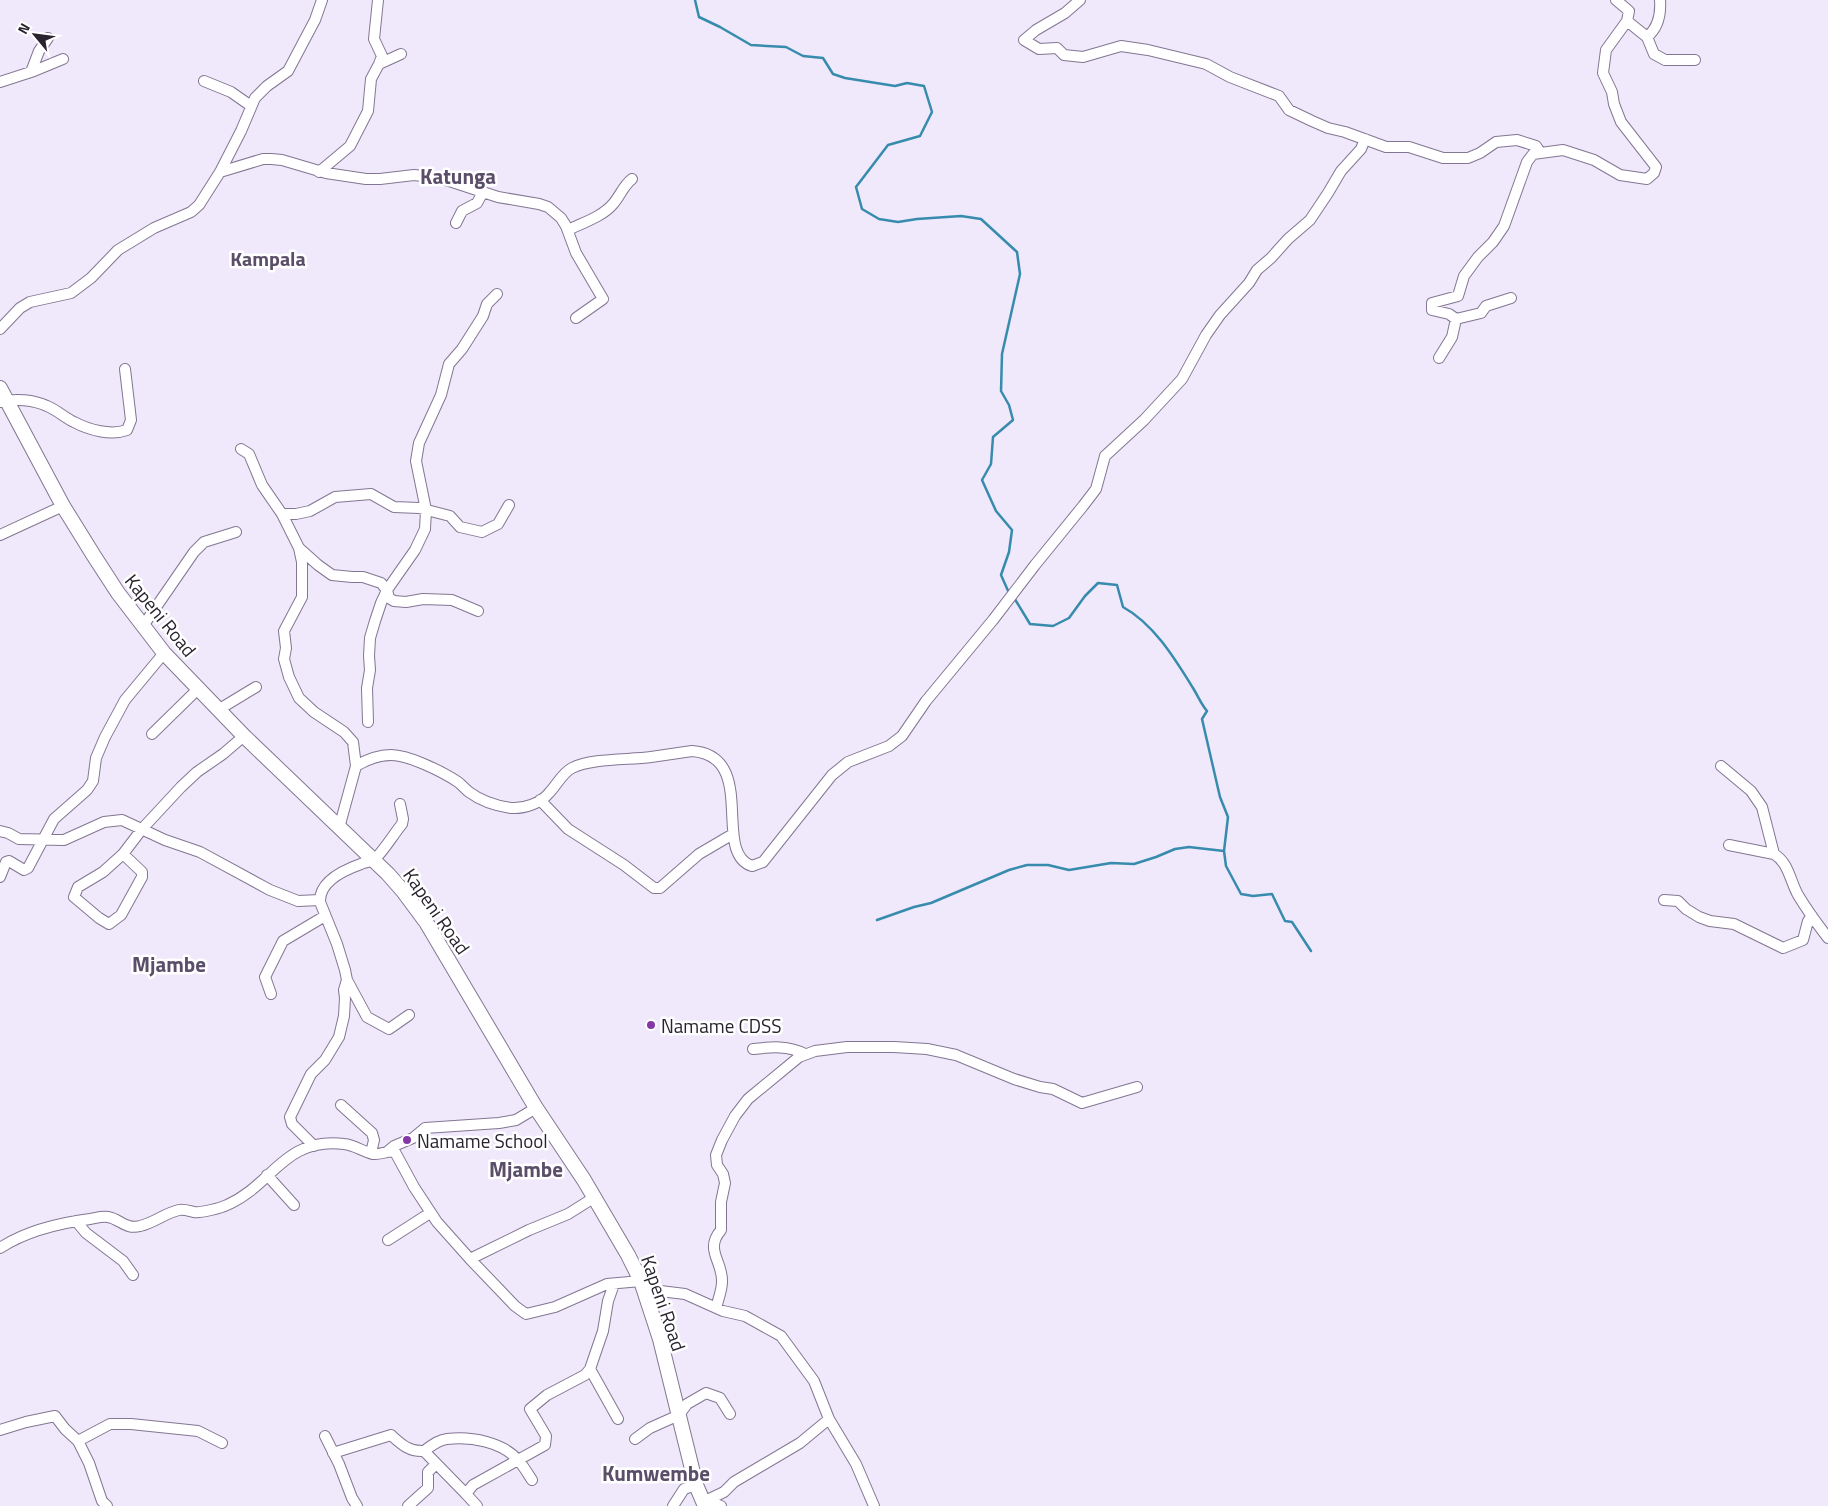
<svg xmlns="http://www.w3.org/2000/svg" width="1828" height="1506" font-family="'Titillium Web',sans-serif">
<rect width="100%" height="100%" fill="#f0e8fb"/>
<g fill="none" stroke-linecap="round" stroke-linejoin="round">
<path stroke="#378bad" stroke-width="2.5" d="M695,0L699,17L720,27L751,45L786,47L803,56L823,58L833,74L845,78L895,86L907,83L924,86L932,112L920,136L888,145L856,187L862,209L879,219L898,222L917,219L961,216L981,219L1017,252L1020,274L1002,354L1001,391L1009,405L1013,420L993,437L991,464L982,480L996,511L1012,530L1009,552L1001,575L1009,593
M1013,596L1030,624L1053,626L1069,618L1085,596L1098,583L1117,585L1123,607C1154,624 1175,659 1193,688C1198,696 1201,704 1207,711L1202,719L1220,797L1228,817L1224,851
M877,920L914,907L931,903L1009,870L1027,865H1048L1069,870L1111,863L1134,864L1156,857L1175,849L1189,847L1224,851L1226,866L1241,894L1253,896L1272,894L1285,921L1292,922L1311,951"/>
<g stroke="#837692" stroke-width="12">
<path id="street" d="M378,0L374,39L382,56L379,64
M1080,0L1065,13L1036,30L1024,40L1039,49L1057,48L1064,55L1083,57L1121,46L1148,50L1206,64L1230,77L1279,96L1289,110L1312,121L1328,128L1345,132L1386,147H1409L1443,158H1468L1480,153L1496,142L1517,140L1536,146L1540,152
M1616,0L1629,11L1627,21
M1647,37C1658,28 1661,14 1660,0
M31,72L39,51L48,38
M204,81L231,92L251,106
M0,82L34,71L63,59
M220,172L263,159H271L282,160L326,173L366,179H380L414,175L440,178L498,197L539,204L548,207L561,218L566,226L576,253L603,299L576,318
M319,172L350,146L368,111L371,79L379,64L401,54
M456,223L462,211L477,203L483,192
M568,230C582,223 602,217 613,204C620,196 623,186 632,179
M1456,319L1449,314L1432,310V303L1458,296L1464,276L1478,257L1493,242L1504,226L1527,162L1533,154L1563,150L1594,160L1620,175L1647,179L1654,173L1656,167L1621,122L1614,104L1612,92L1603,73L1606,50L1627,21L1647,37L1654,54L1665,60H1695
M0,329L20,308L30,302L71,293L91,278L118,250L154,228L191,212L199,205L220,172L241,131L255,98L267,86L288,71L315,20L322,0
M1439,358L1452,337L1456,319L1481,313L1486,306L1511,298
M1,402C15,398 34,400 47,406C57,410 65,418 74,422C89,430 111,436 127,430L131,420L125,369
M241,449L249,454L262,485L282,514L299,548L318,565L332,575L352,577H363L381,583L387,590L389,598L394,601L406,602L423,599L452,600L478,611
M282,514H296L310,511L335,497L371,494L394,507L419,508L450,516L460,527L482,532L498,524L509,505
M0,535L63,506
M299,548L302,562V597L284,631L286,648L284,659L289,677L299,698L314,712L344,732L353,742L356,766
M143,626L194,552L204,542L236,532
M218,710L256,687
M368,722L367,688L370,670L369,656L370,638L375,621L381,603L387,590L415,550L425,529L426,510L416,461L419,443L441,395L449,364L462,349L483,316L487,304L497,294
M152,734L198,689
M1721,766L1751,791L1762,807L1774,854
M540,800L568,829L624,865L654,888H660L699,854L733,834
M339,828L356,766C366,760 379,755 391,755C409,755 443,772 458,782C462,785 465,789 469,792C481,801 497,806 511,808C524,809 541,803 549,793C557,785 562,773 572,768C591,758 630,760 651,757C665,755 678,753 692,751C759,756 711,853 752,866L763,862L832,775L848,762L889,746L902,736L926,701L993,620L1035,565L1083,506L1096,489L1105,456L1144,420L1182,379L1206,335L1220,315L1249,283L1257,270L1271,258L1288,239L1310,220L1328,193L1341,171L1361,149L1365,139
M0,831L8,833L19,839L64,840L104,822L122,820L165,840L200,852L270,890L298,901L320,900
M1729,845L1774,854C1789,863 1790,881 1798,895C1807,910 1818,925 1828,938
M123,854L142,872V877L121,915L109,924L99,918L74,897L78,887L103,872L123,854L142,829L181,787L197,772L223,754L244,736
M0,877L6,862L9,861L24,870L28,868L54,819L87,790L93,781L96,758L105,737L125,700L164,653
M1664,900L1678,901L1686,909L1699,917L1710,921L1734,924L1783,948L1803,940L1808,921L1812,916
M347,980L367,1017L389,1029L409,1015
M271,994L265,977L283,941L325,916
M753,1049C771,1047 788,1045 805,1054
M341,1105L372,1133L374,1140L371,1153
M314,1146L292,1124L290,1117L311,1074L325,1060L339,1037L344,1016L345,998L344,990L347,980L345,970L337,944L320,902C319,881 344,870 361,864C365,862 372,862 375,859C385,849 393,835 402,824L403,819L400,804
M387,1152L394,1146L413,1138L425,1128L499,1123L516,1120L536,1108
M267,1175L294,1205
M76,1221L86,1233L123,1261L133,1275
M388,1240L430,1213
M0,1248C26,1231 59,1223 90,1219C96,1218 102,1216 108,1217C120,1219 126,1230 140,1226C154,1223 165,1213 179,1210C184,1209 189,1211 194,1212C201,1213 221,1208 227,1205C273,1185 283,1137 344,1144C355,1145 363,1152 373,1154C381,1155 388,1150 395,1152L414,1187L437,1222L470,1259L515,1306L526,1314L555,1307L607,1284L641,1281
M470,1259L529,1230L568,1214L595,1197
M644,1289L685,1294L723,1311L745,1316L781,1336L814,1381L829,1419L856,1464L874,1506
M716,1308C718,1300 722,1290 722,1282C723,1261 704,1250 721,1230V1202L725,1183L723,1174L717,1165L716,1155L722,1140L735,1116L748,1099L799,1057L815,1051L847,1047H894L927,1049L956,1055L1014,1079L1040,1087L1053,1089L1082,1103L1137,1087
M590,1369L618,1419
M0,1430L26,1422L55,1416L65,1429L78,1441L89,1463L102,1501L107,1506
M325,1436L339,1464L352,1498L357,1506
M635,1439L650,1428L679,1415L687,1404L706,1393L720,1398L730,1414
M78,1441L110,1424H131L198,1431L222,1443
M424,1451C431,1446 438,1440 447,1439C471,1436 503,1442 519,1461C524,1467 528,1474 532,1480
M333,1453L391,1435C401,1444 409,1452 424,1451L466,1494
M708,1501L721,1506
M703,1502L724,1492L734,1482L800,1443L829,1419
M408,1506L428,1488V1472L436,1464
M477,1506L466,1494L473,1485L545,1445L546,1436L530,1409L547,1395L585,1375L590,1369L603,1331L608,1301L614,1284
M673,1506L684,1489L696,1485"/>
</g>
<g stroke="#837692" stroke-width="16">
<path id="secondary" d="M0,388L63,506L94,556L118,593L164,653L244,736L388,874L403,891L426,922L536,1108L584,1180L628,1255L641,1281L660,1339L696,1485L705,1506"/>
</g>
<use href="#street" stroke="#fff" stroke-width="10"/>
<use href="#secondary" stroke="#fff" stroke-width="14"/>
</g>
<g fill="#8537a8" stroke="#fff" stroke-width="2">
<circle cx="651" cy="1025" r="5"/>
<circle cx="407" cy="1140" r="5"/>
</g>
<g text-anchor="middle" dominant-baseline="central" stroke-width="5" stroke-linejoin="round" paint-order="stroke">
<g font-size="19" fill="#28232f" stroke="#fff">
<text transform="translate(161 615) rotate(51)">Kapeni Road</text>
<text transform="translate(437 911) rotate(55)">Kapeni Road</text>
<text transform="translate(664 1303) rotate(71)">Kapeni Road</text>
</g>
<g font-size="19" fill="#28232f" stroke="#fff" text-anchor="start">
<text x="661" y="1025">Namame CDSS</text>
<text x="417" y="1140">Namame School</text>
</g>
<g font-size="20" font-weight="bold" fill="#5a4e69" stroke="#fff">
<text x="268" y="258">Kampala</text>
</g>
<g font-size="21" font-weight="bold" fill="#5a4e69" stroke="#fff">
<text x="458" y="176">Katunga</text>
<text x="169" y="964">Mjambe</text>
<text x="526" y="1169">Mjambe</text>
<text x="656" y="1473">Kumwembe</text>
</g>
</g>
<g transform="translate(35 35) rotate(299)" stroke="#ffffff" stroke-width="4" paint-order="stroke">
<path d="M0-4L9 19L0 12L-9 19Z" fill="#28232f"/>
<text y="-8" font-size="14" font-weight="bold" text-anchor="middle" fill="#28232f">N</text>
</g>
</svg>
